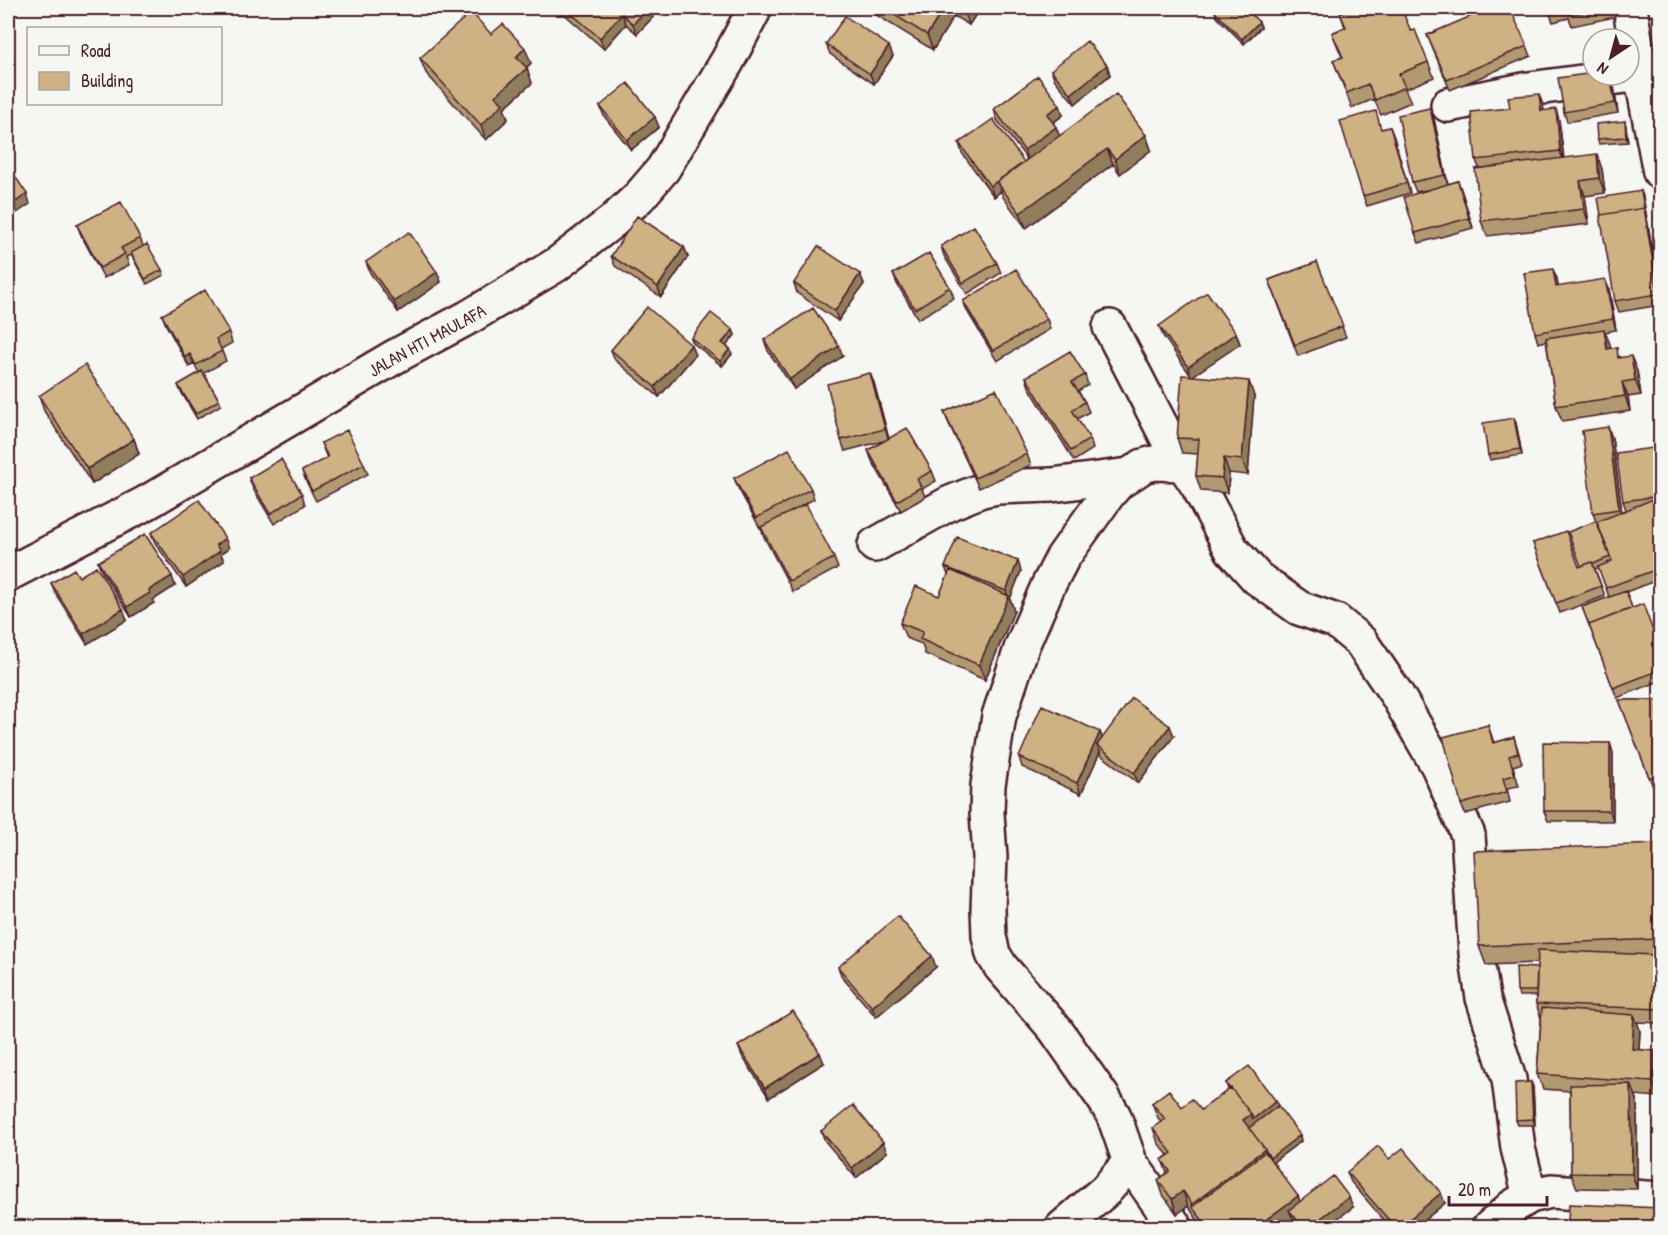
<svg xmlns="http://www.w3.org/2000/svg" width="1668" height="1235" font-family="'Patrick Hand',sans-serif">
<rect width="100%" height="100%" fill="#f6f6f2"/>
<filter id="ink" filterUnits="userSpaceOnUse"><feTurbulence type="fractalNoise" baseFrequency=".0167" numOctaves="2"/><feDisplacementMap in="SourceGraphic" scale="12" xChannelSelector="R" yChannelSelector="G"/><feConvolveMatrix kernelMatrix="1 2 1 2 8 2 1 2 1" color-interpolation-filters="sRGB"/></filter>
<g filter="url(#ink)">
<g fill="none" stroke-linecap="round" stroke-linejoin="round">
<g stroke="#4a1f2b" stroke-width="38">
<path id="minor" d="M1448,105L1529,89L1641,74L1660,67
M1110,327L1172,447L1198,486L1232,550L1257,578L1299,608L1336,621L1361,642L1397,695L1438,766L1468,835L1476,953L1483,998L1509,1079L1518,1148L1530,1196
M875,545L950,503L982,490L997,487L1052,485L1129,475
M1062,1228L1106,1190L1130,1162
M1176,1228L1130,1162L1114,1116L1104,1099L1055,1029L1001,967L993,954L989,936L988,909L990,857L987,813L988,785L999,716L1022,646L1048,586L1063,557L1109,493L1119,482L1143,466L1154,463L1183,464
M1489,1228L1512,1207L1530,1196L1551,1191L1660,1199"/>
</g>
<g stroke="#4a1f2b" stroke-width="38">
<g id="tertiary">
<path d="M1630,8L1641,74L1660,172"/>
<path id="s1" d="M8,574L146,503L396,356L469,317L556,265L613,221L639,197L663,169L728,60L755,8"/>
</g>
</g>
<use href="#minor" stroke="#f6f6f2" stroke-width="33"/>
<use href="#tertiary" stroke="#f6f6f2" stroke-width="33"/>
</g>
<path fill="#b19971" stroke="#4a1f2b" stroke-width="1.5" d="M560,8H649L653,17L637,34L626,24L604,49L561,11Z
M865,8H980L969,25L954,16L933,50Z
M1548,8H1613L1615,17L1572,26L1569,18L1553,22Z
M1393,10L1411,31L1428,62L1434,77L1405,89L1411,102L1381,115L1374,99L1352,108L1333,60L1342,57L1332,33L1345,27L1340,13Z
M1215,12L1259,22L1261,27L1244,44L1217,17Z
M491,34L531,63L526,68L532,83L504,108L508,119L486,140L426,73L420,58Z
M1427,35L1527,46L1531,56L1450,90Z
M826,44L893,56L874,84L830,54Z
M1107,65L1110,75L1075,104L1055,80L1051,70Z
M1593,75H1611L1613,80L1618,113L1567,122L1564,112Z
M1543,105L1544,111L1559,120L1564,158L1602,169L1605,193L1585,196L1589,224L1487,236L1481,221L1479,168L1476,160Z
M600,106L659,127L631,150L604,116Z
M994,109L1063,115L1053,123L1056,127L1059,136L1146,135L1151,150L1120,174L1113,164L1026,228L1003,197L1001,191L994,197L962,153L959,143L1024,162L1027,159L997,120Z
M1434,119L1448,184L1458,181L1473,228L1419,243L1415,233L1437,188L1416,192L1412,182Z
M1625,121L1626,127L1628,142L1599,144L1597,139Z
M1390,127L1410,193L1367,206L1363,196L1382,129Z
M1641,191L1643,196L1660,295V305L1619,312L1615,301Z
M77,225L140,238L143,246L162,270L164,275L147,284L131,255L126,257L129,265L104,278L81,235Z
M941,246L997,263L1001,273L967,294L944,256Z
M684,247L688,257L661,297L615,266L611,256Z
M366,262L437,272L441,282L398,312L370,273Z
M1317,262L1346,337L1298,356L1269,280Z
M860,274L864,284L838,321L797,293L794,283Z
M893,274L950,287L954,298L918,319L897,284Z
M1557,279L1558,287L1609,289L1616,330L1605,332L1610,349L1637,371L1641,395L1628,397L1630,411L1562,421L1556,406L1546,341L1538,343L1535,333Z
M963,301L1047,319L1050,329L997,361L967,311Z
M162,315L229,332L232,343L221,349L226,361L204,373L219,400L221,405L197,419L180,390L178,385L199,373L194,364L189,367L166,325Z
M1159,326L1236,333L1240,344L1192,376L1254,396L1248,475L1229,473L1228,493L1201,491L1196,476L1198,454L1182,453L1177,438L1191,376L1163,336Z
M733,330L735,335L726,346L730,349L732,354L722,366L693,343L691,338Z
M764,340L843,356L794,389L768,351Z
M611,350L695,355L659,397L615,360Z
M1085,375L1088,385L1078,391L1085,402L1089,412L1077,419L1090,439L1093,449L1074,461L1029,387L1026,377Z
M874,383L889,439L932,471L936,481L922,489L925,497L901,511L872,461L868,450L887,440L845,451L841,440Z
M39,396L134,439L139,454L92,484L44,411Z
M944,412L1027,454L1031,465L979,488L948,422Z
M1514,418L1516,423L1522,455L1490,460L1488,455Z
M1608,427L1612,438L1622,512L1626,510L1623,501L1660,447V507H1659L1660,509V579L1626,592L1632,608L1660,650V681L1617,698L1582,607L1609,597L1599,567L1595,569L1605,596L1560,613L1533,543L1579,567L1581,566L1596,522L1593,513Z
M321,443L364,464L368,474L316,501L306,481L302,471L327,458Z
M249,478L302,494L305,505L274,524L253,489Z
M734,478L811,489L814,499L801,506L834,558L838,568L793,592L764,537L761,528H760L738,488Z
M151,533L229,548L221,554L224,561L186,587L155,543Z
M98,562L175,586L153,600L154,603L131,617L102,572Z
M945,567L1021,571L1010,599L1014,611L985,680L925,654L922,644L906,638L900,623L939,596L948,575Z
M79,577L127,620L87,644L55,593L51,583Z
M1619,700H1660V787H1653Z
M1488,725L1494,743L1514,737L1522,763L1513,766L1519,786L1507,788L1510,802L1465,814L1461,804Z
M1100,732L1102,738L1174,736L1138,783L1101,755L1100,752L1081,794L1022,767L1019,757Z
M1610,743L1613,753V821H1548L1544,811Z
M1658,844L1660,852V958H1656L1660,970V1023L1637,1022L1640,1030L1639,1050L1655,1051L1660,1066L1658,1097L1635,1095L1637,1099V1189L1577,1188L1571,1173L1570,1091L1543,1089L1537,1074L1541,1018L1536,1004V996H1519L1517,991L1537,969V963L1486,965L1479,946Z
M838,967H936L876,1017L842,977Z
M738,1046L824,1063L769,1098L742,1056Z
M1531,1082L1533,1087L1535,1125H1518L1516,1120Z
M1226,1083L1276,1101L1278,1106L1301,1141L1273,1162L1300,1202L1353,1207L1326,1227H1299L1293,1219L1281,1227H1202L1188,1206L1177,1214L1163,1195L1158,1180L1167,1173L1162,1160L1168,1155L1158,1143L1153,1128L1161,1122L1158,1118L1152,1103L1201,1110L1228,1090Z
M821,1131L887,1152L856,1178L825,1141Z
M1389,1159L1445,1203L1416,1227H1390L1351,1182L1347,1172Z
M1660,1208V1227H1570L1568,1222Z"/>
<path fill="#907d5c" stroke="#4a1f2b" stroke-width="1.5" d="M648,8H649L653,17L637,34L633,24Z
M944,8H951L954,16L933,50L927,35Z
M965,8H980L969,25L964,10Z
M622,14L626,24L604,49L600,38Z
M1259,22L1261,27L1244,44L1242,39Z
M889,46L893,56L874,84L870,74Z
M525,48L531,63L522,72L516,57Z
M1107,65L1110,75L1075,104L1071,94Z
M527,68L532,83L504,108L508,119L486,140L481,125L495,96Z
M1610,75H1611L1613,80L1618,113L1615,103Z
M1539,94L1543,105L1545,121L1541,111Z
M1060,105L1063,115L1051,124L1047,114Z
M1430,108L1434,119L1448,185L1445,175Z
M1556,109L1559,120L1564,162L1560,151Z
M655,117L659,127L631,150L627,140Z
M1625,121L1626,127L1628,142L1626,137Z
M1056,127L1060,137L1028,161L1024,150Z
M1390,127L1394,137L1410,193L1407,183Z
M1146,135L1151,150L1120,174L1115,159Z
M1107,149L1113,164L1026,228L1020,213Z
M1597,154L1602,169L1605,193L1599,178Z
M1024,162L997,182L1001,191L994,197L990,186Z
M1458,181L1462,192L1473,228L1469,218Z
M1580,181L1585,196L1589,224L1584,209Z
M1641,191L1647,218L1660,295V300L1658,294Z
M27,194L30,204L8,219V207Z
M684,247L688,257L661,297L658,287Z
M1553,269L1557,279L1560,297L1556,287Z
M437,272L441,282L398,312L394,302Z
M860,274L864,284L838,321L835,311Z
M1605,279L1609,289L1616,330L1613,319Z
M1604,329L1610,344L1613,364L1607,349Z
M733,330L735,335L724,349L722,343Z
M1236,333L1240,344L1191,377L1188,367Z
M691,345L695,355L659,397L655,387Z
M839,346L843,356L794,389L790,379Z
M730,349L732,354L722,366L720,361Z
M190,354L194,364L189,367L185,357Z
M1631,356L1637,371L1641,395L1635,380Z
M870,373L874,383L889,440L885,429Z
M1249,381L1254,396L1248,475L1242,460Z
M1622,382L1628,397L1630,411L1625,396Z
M1514,418L1516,423L1522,455L1520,449Z
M1608,427L1612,438L1623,520L1619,509Z
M134,439L139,454L92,484L87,469Z
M1224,458L1229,473L1228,493L1222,478Z
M225,538L229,548L221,554L224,561L186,587L183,577L216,545Z
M1018,561L1021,571L1010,599L1014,611L985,680L979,665L1008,598L1006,591Z
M172,576L175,586L153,600L154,603L131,617L127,607L149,590Z
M123,609L127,620L87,644L83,634Z
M1170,726L1174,736L1138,783L1134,773Z
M1100,732L1104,742L1097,745L1100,752L1081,794L1077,783Z
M1610,743L1613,753V821L1610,811Z
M1658,844L1660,852V909Z
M1655,955L1660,970L1659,999L1654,984Z
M932,956L936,967L876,1017L872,1007Z
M1634,1015L1640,1030L1638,1064L1632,1049Z
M1655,1051L1660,1066L1658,1097L1653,1082Z
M820,1053L824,1063L769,1098L765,1088Z
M1531,1082L1533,1087L1535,1125L1533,1119Z
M1631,1084L1637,1099V1189L1632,1174Z
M1276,1101L1280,1112L1250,1134L1243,1120L1251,1114Z
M1300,1135L1301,1141L1270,1164L1193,1208L1192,1204L1265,1149Z
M883,1142L887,1152L856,1178L852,1168Z
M1183,1191L1188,1206L1177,1214L1172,1199Z
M1441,1193L1445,1203L1416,1227H1400Z
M1298,1196L1304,1211L1289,1210L1293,1219L1281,1227H1256Z
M1349,1197L1353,1207L1326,1227H1309Z"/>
<path fill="#ceb283" stroke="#4a1f2b" stroke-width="1.5" d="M565,8H648L633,24L622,14L600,38Z
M883,8H944L927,35Z
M1219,8H1245L1259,22L1242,39L1215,12Z
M1352,8H1392L1393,10L1401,8L1411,31L1415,30L1428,62L1399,74L1405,87L1375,100L1368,84L1347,93L1333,60L1343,57L1332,33L1346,27L1340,13Z
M1490,8H1510L1527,46L1447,80L1427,35Z
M1548,8H1606L1568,15L1566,8L1549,12Z
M471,12L491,34L503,24L525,48L516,57L527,68L495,96L503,104L481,125L420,58Z
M845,16L889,46L870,74L826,44Z
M1087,41L1107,65L1071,94L1051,70Z
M1593,73V75H1610L1615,103L1564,112L1558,78Z
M1038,76L1060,105L1047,114L1056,127L1024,150L994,109Z
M628,83L655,117L627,140L600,106Z
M1116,94L1146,135L1115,159L1107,149L1020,213L997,182Z
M1539,94L1541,111L1556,109L1560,151L1476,160L1471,112L1510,108L1508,97Z
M1430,108L1445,175L1412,182L1398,115Z
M1376,111L1381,129L1390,127L1407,183L1363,196L1340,121Z
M993,119L1024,162L990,186L959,143Z
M1625,121L1626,137L1597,139L1596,124Z
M1597,154L1599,178L1580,181L1584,209L1481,221L1475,169Z
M8,166L27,194L8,207Z
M1458,181L1469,218L1415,233L1404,197Z
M1641,191L1645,213L1644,208L1601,215L1598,198Z
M121,202L140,238L121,248L125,254L100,268L77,225Z
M1644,208L1658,294L1615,301L1600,215Z
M637,216L684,247L658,287L611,256Z
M974,226L997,263L963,283L941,246Z
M409,232L437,272L394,302L366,262Z
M147,244L162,270L145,279L131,253Z
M818,246L860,274L835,311L794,283Z
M929,253L950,287L915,309L893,274Z
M1317,262L1343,326L1295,345L1269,280Z
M1016,269L1047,319L993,351L963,301Z
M1553,269L1556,287L1605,279L1613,319L1535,333L1524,273Z
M205,290L229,332L216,339L222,351L196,365L190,354L185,357L162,315Z
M1207,292L1236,333L1188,367L1159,326Z
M647,307L691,345L655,387L611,350Z
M813,308L839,346L790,379L764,340Z
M711,313L733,330L722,343L730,349L720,361L691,338Z
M1604,329L1607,349L1617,347L1618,358L1631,356L1635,380L1622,382L1625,396L1556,406L1546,338Z
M1070,351L1085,375L1072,382L1085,402L1072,410L1090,439L1071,451L1026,377Z
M85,365L134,439L87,469L39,396Z
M202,371L219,400L196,414L178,385Z
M870,373L885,429L841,440L827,384Z
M1182,375L1249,381L1242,460L1224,458L1222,478L1196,476L1199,439L1177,438Z
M996,389L1027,454L975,478L944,412Z
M1514,418L1520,449L1488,455L1483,423Z
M1608,427L1619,509L1593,513L1582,431Z
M907,428L932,471L917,479L921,487L897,501L868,450Z
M347,430L364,464L312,491L302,471L328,457L321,443Z
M1660,447V496L1623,501L1616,453Z
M789,449L811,489L756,518L734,478Z
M281,459L302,494L270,514L249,478Z
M1656,498L1660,509V568L1606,588L1598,567L1612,561L1597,522Z
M199,500L225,538L216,545L220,551L183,577L151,533Z
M806,504L834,558L789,581L761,527Z
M1596,521L1610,557L1593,564L1592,562L1581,566L1568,532Z
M1566,531L1579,567L1592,562L1601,586L1556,603L1533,543Z
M145,534L172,576L149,590L150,593L127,607L98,562Z
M957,537L1018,561L1006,591L945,567Z
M96,566L123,609L83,634L51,583L74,569L79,577Z
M950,570L1009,596L979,665L920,639L923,632L900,623L916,586L939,596Z
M1626,591L1632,608L1589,625L1591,630L1582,607Z
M1643,604L1660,650V670L1613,688L1589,625Z
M1132,698L1170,726L1134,773L1097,745Z
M1619,700H1660V777H1649Z
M1042,705L1100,732L1077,783L1019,757Z
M1488,725L1493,743L1514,737L1518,753L1509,756L1515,775L1503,778L1507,792L1461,804L1443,737Z
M1543,742L1610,743V811H1544Z
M1658,844L1660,909V939L1479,946L1474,851Z
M898,916L932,956L872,1007L838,967Z
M1538,950L1655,955L1654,984H1660V1009L1536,1004Z
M1516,967L1537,968L1536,991H1517Z
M1542,1008L1634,1015L1632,1049L1655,1051L1653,1082L1537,1074Z
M793,1011L820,1053L765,1088L738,1046Z
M1249,1066L1276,1101L1253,1119L1251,1114L1231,1088L1230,1089L1226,1083Z
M1531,1082L1533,1119L1516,1120L1515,1083Z
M1631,1084L1632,1174L1571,1173L1570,1085Z
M1231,1088L1251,1114L1243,1120L1265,1149L1192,1204L1183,1191L1172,1199L1158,1180L1170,1171L1162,1160L1172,1153L1153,1128L1165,1119L1152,1103L1169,1090L1182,1107L1192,1099L1201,1110Z
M853,1105L883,1142L852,1168L821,1131Z
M1278,1106L1300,1135L1270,1158L1265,1149L1249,1128Z
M1378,1146L1389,1159L1403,1148L1441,1193L1400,1227H1395L1347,1172Z
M1265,1152L1298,1196L1256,1227H1208L1192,1207Z
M1333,1176L1349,1197L1309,1227H1303L1289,1210Z
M1569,1204L1660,1208V1227H1613L1614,1224L1568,1222Z
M1277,1224L1280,1227H1272Z"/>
</g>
<g text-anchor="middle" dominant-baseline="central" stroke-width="5" stroke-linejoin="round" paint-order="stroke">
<g font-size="18" fill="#4a1f2b" stroke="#f6f6f2">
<text stroke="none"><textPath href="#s1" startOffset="480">JALAN HTI MAULAFA</textPath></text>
</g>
</g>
<rect width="1668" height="1235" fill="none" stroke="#f6f6f2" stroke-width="30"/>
<rect x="15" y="15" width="1638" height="1205" fill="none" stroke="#4a1f2b" stroke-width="2" filter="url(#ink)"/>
<rect x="27" y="27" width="195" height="78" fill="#f6f6f2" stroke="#b1a0a2" stroke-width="1.5"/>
<rect x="39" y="46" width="30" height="9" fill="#f6f6f2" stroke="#b1a0a2" stroke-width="1.5"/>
<text x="81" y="57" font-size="18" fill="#4a1f2b">Road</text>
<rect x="39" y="72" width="30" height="18" fill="#ceb283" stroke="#b1a0a2" stroke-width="1.5"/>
<text x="81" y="87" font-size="18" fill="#4a1f2b">Building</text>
<g transform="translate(1611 57) rotate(216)"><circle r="28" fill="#f6f6f2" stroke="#b1a0a2" stroke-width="1.5"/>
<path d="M0-4.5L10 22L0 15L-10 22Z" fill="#4a1f2b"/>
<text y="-9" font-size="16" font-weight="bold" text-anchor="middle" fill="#4a1f2b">N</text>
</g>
<path d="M1449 1196v9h98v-9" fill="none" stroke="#4a1f2b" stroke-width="3"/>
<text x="1458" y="1196" font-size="18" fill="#4a1f2b" stroke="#f6f6f2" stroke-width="4.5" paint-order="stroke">20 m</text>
</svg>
